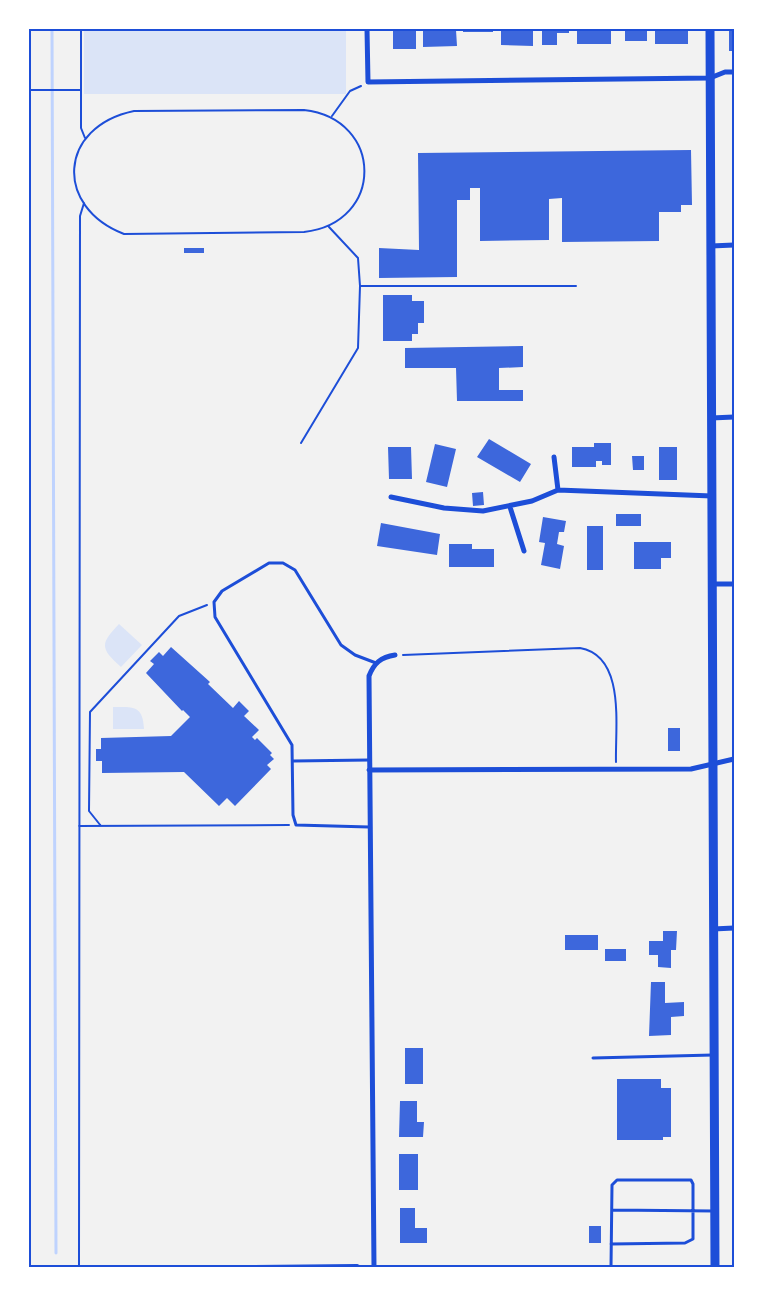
<svg xmlns="http://www.w3.org/2000/svg" width="763" height="1296" font-family="'DejaVu Sans',sans-serif">
<rect width="100%" height="100%" fill="#f2f2f2"/>
<path fill="#dbe4f7" d="M84,29H346V94H84Z
M119,624L142,645L121,667C100,648 100,644 119,624Z
M113,707C133,707 143,705 144,729H113Z"/>
<g fill="none" stroke-linecap="round" stroke-linejoin="round">
<path stroke="#bfd3fe" stroke-width="3" d="M52,29L56,1253"/>
</g>
<path fill="#3d67dc" d="M393,29H409V31H416V49H393Z
M423,29L456,30L457,46L423,47Z
M463,29H493V32H463Z
M501,29H533V46L501,45Z
M542,29H569V33H557V45H542Z
M577,29H611V44H577Z
M625,29H647V41H625Z
M655,29H688V44H655Z
M729,29H734V51H729Z
M732,117H734V145H732Z
M691,150L692,205H681V212H659V241L562,242V198L549,199V240L480,241V188H470V200H457V277L379,278V248L419,250L418,153Z
M732,162H734V192H733Z
M184,248H204V253H184Z
M383,295H412V301H424V323H418V334H412V341H383Z
M523,346V367L499,368V390H523V401H457L456,368H405V348Z
M489,439L531,464L520,482L477,457Z
M594,443H611V465H602V461H596V467H572V447H594Z
M435,444L456,449L447,487L426,482Z
M388,447H411L412,479H389Z
M659,447H677V480H659Z
M632,456H644V470H633Z
M483,492L484,505L473,506L472,493Z
M616,514H641V526H616Z
M543,517L566,521L564,532H559L557,544L564,546L560,569L541,565L545,543L539,542Z
M381,523L440,534L437,555L377,546Z
M587,526H603V570H587Z
M634,542H671V558H661V569H634Z
M449,544H472V549H494V567H449Z
M171,647L210,682L208,684L233,708L239,701L249,711L244,716L259,730L252,737L255,740L257,738L272,753L270,755L274,759L267,765L271,769L235,806L227,798L219,806L184,772L102,773V761H96V749H101V738L171,736L190,717L183,710L182,711L146,673L154,664L150,661L159,652L163,656Z
M668,728H680V751H668Z
M663,931H677L676,950H671V968L658,967V955H649V941H663Z
M565,935H598V950H565Z
M605,949H626V961H605Z
M651,982H665V1003L684,1002V1016L671,1017V1035L649,1036Z
M405,1048H423V1084H405Z
M617,1079H661V1088H671V1137H663V1140H617Z
M400,1101H417V1122H424L423,1137H399Z
M399,1154H418V1190H399Z
M400,1208H415V1228H427V1243H400Z
M589,1226H601V1243H589Z"/>
<g fill="none" stroke-linecap="round" stroke-linejoin="round">
<path stroke="#1d4ed8" stroke-width="2" d="M81,29V128L85,138
M29,90H81
M304,110C384,119 385,223 304,232L124,234C54,207 58,127 134,111Z
M332,116L350,91L361,86
M329,227L358,258L360,286H576
M301,443L358,348L360,286
M403,655L580,648C626,656 615,727 616,762
M79,826L289,825
M101,826L89,811L90,712L179,616L207,605
M79,1267L80,216L84,203
M137,1267L357,1265L361,1267"/>
<path stroke="#1d4ed8" stroke-width="3" d="M293,761L369,760
M369,827L296,825L293,815L292,745L215,617L214,602L222,591L269,563H283L295,570L341,645L355,655L376,663
M593,1058L713,1055
M612,1210L714,1211
M611,1267L612,1185L617,1180H691L693,1184V1239L685,1243L611,1244"/>
<path stroke="#1d4ed8" stroke-width="5" d="M367,29L368,82L710,78L725,72H734
M711,246L734,245
M711,418L734,417
M554,457L558,490
M391,497L444,508L483,511L532,501L558,490L712,496
M510,507L524,551
M712,584H734
M369,770L691,769L734,759
M713,929L734,928
M374,1267L369,676C374,663 381,657 395,655"/>
<path stroke="#1d4ed8" stroke-width="9" d="M710,29L715,1267"/>
</g>
<rect width="763" height="1296" fill="none" stroke="#ffffff" stroke-width="60"/>
<rect x="30" y="30" width="703" height="1236" fill="none" stroke="#1d4ed8" stroke-width="2"/>
</svg>
